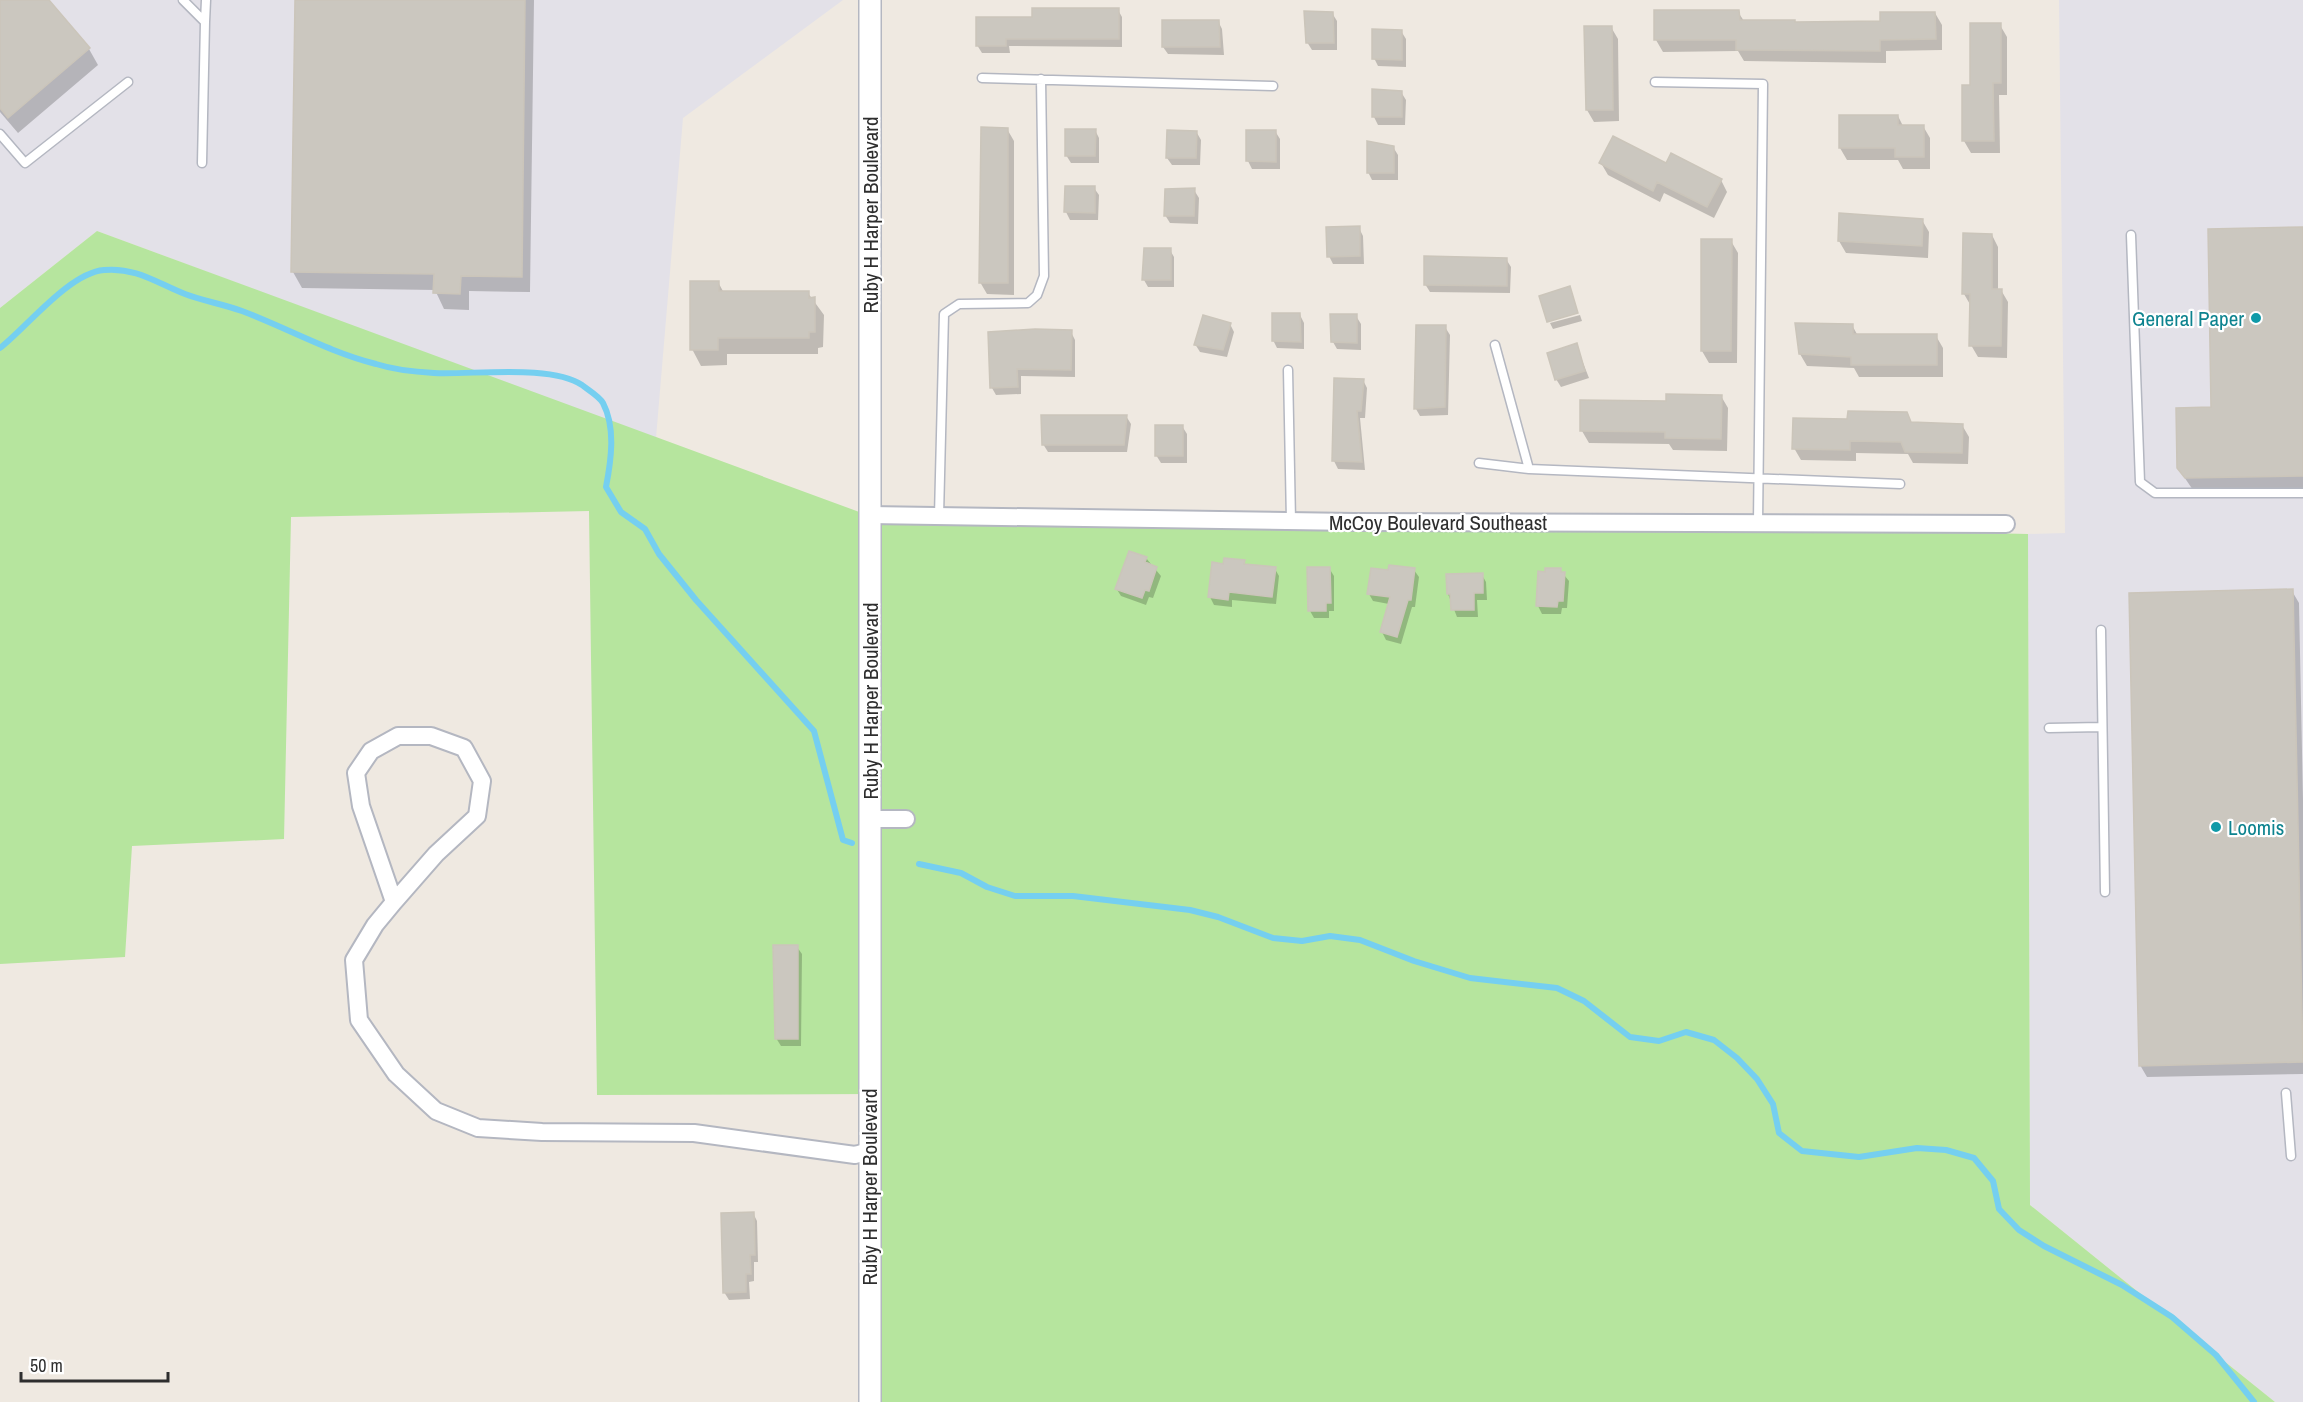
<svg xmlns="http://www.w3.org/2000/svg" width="2303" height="1402" font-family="'Archivo Narrow',sans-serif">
<rect width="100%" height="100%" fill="#efe9e1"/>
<path fill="#e3e1e8" d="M0,0H843L683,118L656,438L97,231L0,308Z
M2059,0H2303V1402H2275L2030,1205L2028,534L2065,533Z"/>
<path fill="#b6e59e" d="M97,231L862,513L1499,522L2028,534L2030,1205L2275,1402H865L872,1094L597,1095L589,511L291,517L284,839L132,846L125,957L0,964V308Z"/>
<path fill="#0003" d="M0,0H47L89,49L98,65L18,133L0,112Z
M296,0H534L530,292L469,291V310L444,309L435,290L302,288L293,272Z
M1118,10L1122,17V47L1009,46L1010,53H982L977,45L1033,18Z
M1738,12L1744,21L1795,24L1881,22L1935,13L1942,25V50L1886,51V63L1744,61L1738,51L1663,52L1656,40Z
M1332,13L1337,21V50H1312L1307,42Z
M1218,21L1222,29L1224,55L1168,54L1163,47Z
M2000,25L2007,37V95H1999L2000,153H1971L1964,141V87H1971Z
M1611,27L1618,39L1619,121L1594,122L1587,110Z
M1401,31L1406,39V67L1378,66L1374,58Z
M1401,92L1406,100L1405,125H1378L1374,117Z
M1898,116L1903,126H1923L1930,138V169H1903L1898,160H1847L1840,148Z
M1007,129L1014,141V295L987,294L980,282Z
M1095,130L1099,138V163H1071L1066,155Z
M1275,131L1280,139V169H1252L1248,161Z
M1197,133L1201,140L1200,165H1172L1167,158Z
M1393,147L1398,155V180H1372L1368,172Z
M1601,163L1667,165L1721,180L1727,192L1714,218L1664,193L1660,202L1608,175Z
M1094,188L1099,195L1098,220H1070L1066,212Z
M1194,190L1199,198L1198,224L1170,223L1165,215Z
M1922,220L1929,232L1928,258L1846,253L1839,241Z
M1359,228L1363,236L1364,264H1333L1329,256Z
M2303,229V488L2193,490L2178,468L2212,409Z
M1992,235L1998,247V290H2001L2008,302L2007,358L1978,357L1971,345V306L1964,294Z
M1731,241L1738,253L1737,363H1709L1702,351Z
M1170,250L1174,257V287H1148L1144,280Z
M1506,259L1511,267L1510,293L1430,292L1425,284Z
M718,282L724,293H808L824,315L823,347L818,348V354H727V365L701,366L692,349Z
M1300,315L1304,323V349L1277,348L1273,340Z
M1580,315L1582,321L1553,329L1550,323Z
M1356,316L1361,324V350L1337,349L1333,342Z
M1230,324L1234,332L1227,357L1200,352L1195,344Z
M1852,325L1858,336H1936L1943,348V377H1859L1854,368L1807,366L1800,354Z
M1445,327L1450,335L1448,415L1420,416L1416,409Z
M1071,332L1075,340V377L1021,376V394L996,395L992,388L989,333Z
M1576,345L1589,378L1561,387L1556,379Z
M1335,380H1363L1367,388L1365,418H1360L1365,470L1338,469L1334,461Z
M1721,396L1728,408L1727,451L1673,450L1669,444L1589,443L1582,431L1668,403Z
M1126,416L1131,424L1127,452H1048L1043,444Z
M1911,423L1962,425L1969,437L1968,464L1913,463L1908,454L1856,453V461L1801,460L1794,448Z
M1182,426L1187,434V463H1161L1156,455Z
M1146,558L1161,576L1153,598L1149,597L1146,605L1121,596L1116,588Z
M1244,561L1246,566L1275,569L1279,576L1276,604L1232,600V607L1214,605L1210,597L1225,565Z
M1329,568L1334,576V611H1329V618H1314L1310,611Z
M1414,570L1419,577L1415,607H1412L1401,644L1386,640L1382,632L1389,604L1373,601L1369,594L1390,572Z
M1560,570L1569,581L1567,608H1562L1561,614H1542L1538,606Z
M1448,575H1482L1486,582L1487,600H1477L1478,617H1457L1448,594Z
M2292,591L2299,603L2303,800V1074L2147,1077L2140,1065Z
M797,947L802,954L801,1046H781L776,1038Z
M753,1213L757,1221L758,1262H754V1281L749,1282L750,1299L729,1300L724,1292Z"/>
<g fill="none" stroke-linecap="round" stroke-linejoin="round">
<path stroke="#75cff0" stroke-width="6" d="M0,348C27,327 69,273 104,270C136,267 157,283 185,294C203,301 223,304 242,311C287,328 329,352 376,364C395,370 415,372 434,373C472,375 552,364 582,385C588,390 599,396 603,403C616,428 611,461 606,487L621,512L645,529L659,554L696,600L814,731L843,840L852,843
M919,864L961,873L987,887L1015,896H1073L1190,910L1218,917L1273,938L1302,941L1330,936L1360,940L1414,961L1470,978L1557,988L1584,1001L1630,1037L1659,1041L1686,1032L1714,1040L1737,1058L1757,1079L1773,1104L1779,1133L1802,1151L1859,1157L1917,1148L1946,1150L1974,1158L1993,1181L1999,1209L2019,1230L2044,1246L2122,1285L2172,1317L2216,1355L2254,1402"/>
</g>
<path fill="#cbc7bf" stroke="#cbc5ba" stroke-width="1.5" d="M0,0H49L90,48L8,118L0,108Z
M295,0H525L522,277L461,276L460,294L433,293L434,274L291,272Z
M1032,8H1119V39H1006V46H976V17H1032Z
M1654,10H1739L1740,20H1795V22L1880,21V12H1935L1936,39L1880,40V51L1736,50V40H1654Z
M1304,11L1333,12L1334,43H1306Z
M1162,20H1219L1220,47H1162Z
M1970,23H2001V83H1993L1994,141H1962V85H1970Z
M1584,26H1612L1613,110H1586Z
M1372,29L1402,30V60L1372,59Z
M1372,89L1402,91V117H1372Z
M1839,115H1898V125H1924V157H1895V148H1839Z
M981,127L1008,128V283H979Z
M1065,129H1096L1095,156H1065Z
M1167,130L1197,131L1196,158H1166Z
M1246,130H1276V162L1246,161Z
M1613,136L1666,163L1671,153L1722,179L1707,207L1657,182L1653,191L1599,163Z
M1367,141L1394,146V173H1367Z
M1065,186H1095V213L1064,212Z
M1195,188L1194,216H1164L1165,189Z
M1839,213L1923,219L1922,246L1838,241Z
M1360,226V256L1327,257L1326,227Z
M2303,227V476L2185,478L2177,468L2176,408L2211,407L2208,229Z
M1963,233L1992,234V289H2002L2001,346H1969L1970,294H1962Z
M1701,239H1732L1731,351H1701Z
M1144,248H1171V280H1142Z
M1424,256L1507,258V286L1424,285Z
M690,281H719V291H809V298L815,297V332H809V338H718V350H690Z
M1570,286L1578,313L1547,322L1539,296Z
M1272,313H1300L1301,342L1272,341Z
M1330,314H1357V343L1331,342Z
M1203,315L1231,323L1223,350L1194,345Z
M1795,323L1853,324V334H1937V365H1851V357L1799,354Z
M1416,325H1446L1445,407L1414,409Z
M1035,329L1072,330L1071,370L1017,369L1018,387L990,388L988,332Z
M1577,343L1585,371L1555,380L1547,353Z
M1334,378L1364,379L1361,411H1357L1362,462L1332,461Z
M1666,394L1722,395L1721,439L1665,438V432L1580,431V400L1666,401Z
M1848,411L1907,412L1911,422L1963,424L1962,453L1905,452L1901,442L1850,441V450L1792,449L1793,418L1847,419Z
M1041,415H1127L1124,445H1042Z
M1155,425H1183V456H1155Z
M1129,551L1147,557L1145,562L1157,567L1149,591L1145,590L1142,598L1115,589Z
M1224,558L1245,560L1244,564L1276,567L1272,597L1229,592L1228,600L1208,597L1212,562L1223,564Z
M1389,565L1415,568L1411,600H1408L1397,637L1380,632L1390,597L1367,594L1371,568L1388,570Z
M1307,567H1330L1331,603H1326V611H1308Z
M1545,568H1561V572H1565L1563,601H1558L1557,607L1536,606L1538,571L1545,572Z
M1483,573V593H1474V610H1451L1450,594H1447L1446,574Z
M2293,589L2303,1062L2139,1066L2129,593Z
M773,945H798V1039H775Z
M754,1212L755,1255H750L751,1274H746V1292L723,1293L721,1213Z"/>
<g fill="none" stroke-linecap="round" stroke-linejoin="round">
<g stroke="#b4b7c1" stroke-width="11">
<path id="service" d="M183,0L205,22L206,0
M982,78L1273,86
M1655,82L1763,84L1758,523
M0,134L25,163L128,82
M202,163L205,22
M2131,235L2140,482L2155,493H2303
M1495,345L1529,469
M1288,370L1291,521
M1479,463L1529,469L1900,484
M939,516L944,314L959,304L1028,303L1037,295L1044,276L1041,79
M2101,630L2105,892
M2049,728L2101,727
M2286,1093L2291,1156"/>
</g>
<g stroke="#b4b7c1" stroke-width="20">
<path id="minor" d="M869,515L1354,522L2006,524
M398,736H431L464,748L482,781L477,816L436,854L394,902L361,806L356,773L371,751Z
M870,819H906
M394,902L375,925L354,960L359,1020L396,1074L436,1111L478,1128L542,1132L694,1133L855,1155L869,1151"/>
</g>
<g stroke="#b4b7c1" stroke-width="24">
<path id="tertiary" d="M870,1402V0"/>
</g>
<use href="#service" stroke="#fff" stroke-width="8"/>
<use href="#minor" stroke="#fff" stroke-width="16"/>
<use href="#tertiary" stroke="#fff" stroke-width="21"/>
</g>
<g fill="#0f9aa8" stroke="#fff" stroke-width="2">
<circle cx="2256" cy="318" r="6"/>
<circle cx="2216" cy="827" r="6"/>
</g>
<g text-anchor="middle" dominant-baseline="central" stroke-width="4.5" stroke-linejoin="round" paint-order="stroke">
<g font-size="21" fill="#2e2e2e" stroke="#fff">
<text transform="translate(870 215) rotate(-90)">Ruby H Harper Boulevard</text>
<text x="1438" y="522">McCoy Boulevard Southeast</text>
<text transform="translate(870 701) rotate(-90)">Ruby H Harper Boulevard</text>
<text transform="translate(869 1187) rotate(-90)">Ruby H Harper Boulevard</text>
</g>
<g font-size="21" fill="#0d838f" stroke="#fff" text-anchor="end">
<text x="2244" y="318">General Paper</text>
<text x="2228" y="827" text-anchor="start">Loomis</text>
</g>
</g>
<path d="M21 1372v9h147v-9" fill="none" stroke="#2e2e2e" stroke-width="3"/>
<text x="30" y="1372" font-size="18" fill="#2e2e2e" stroke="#ffffff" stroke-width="4.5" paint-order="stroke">50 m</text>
</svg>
